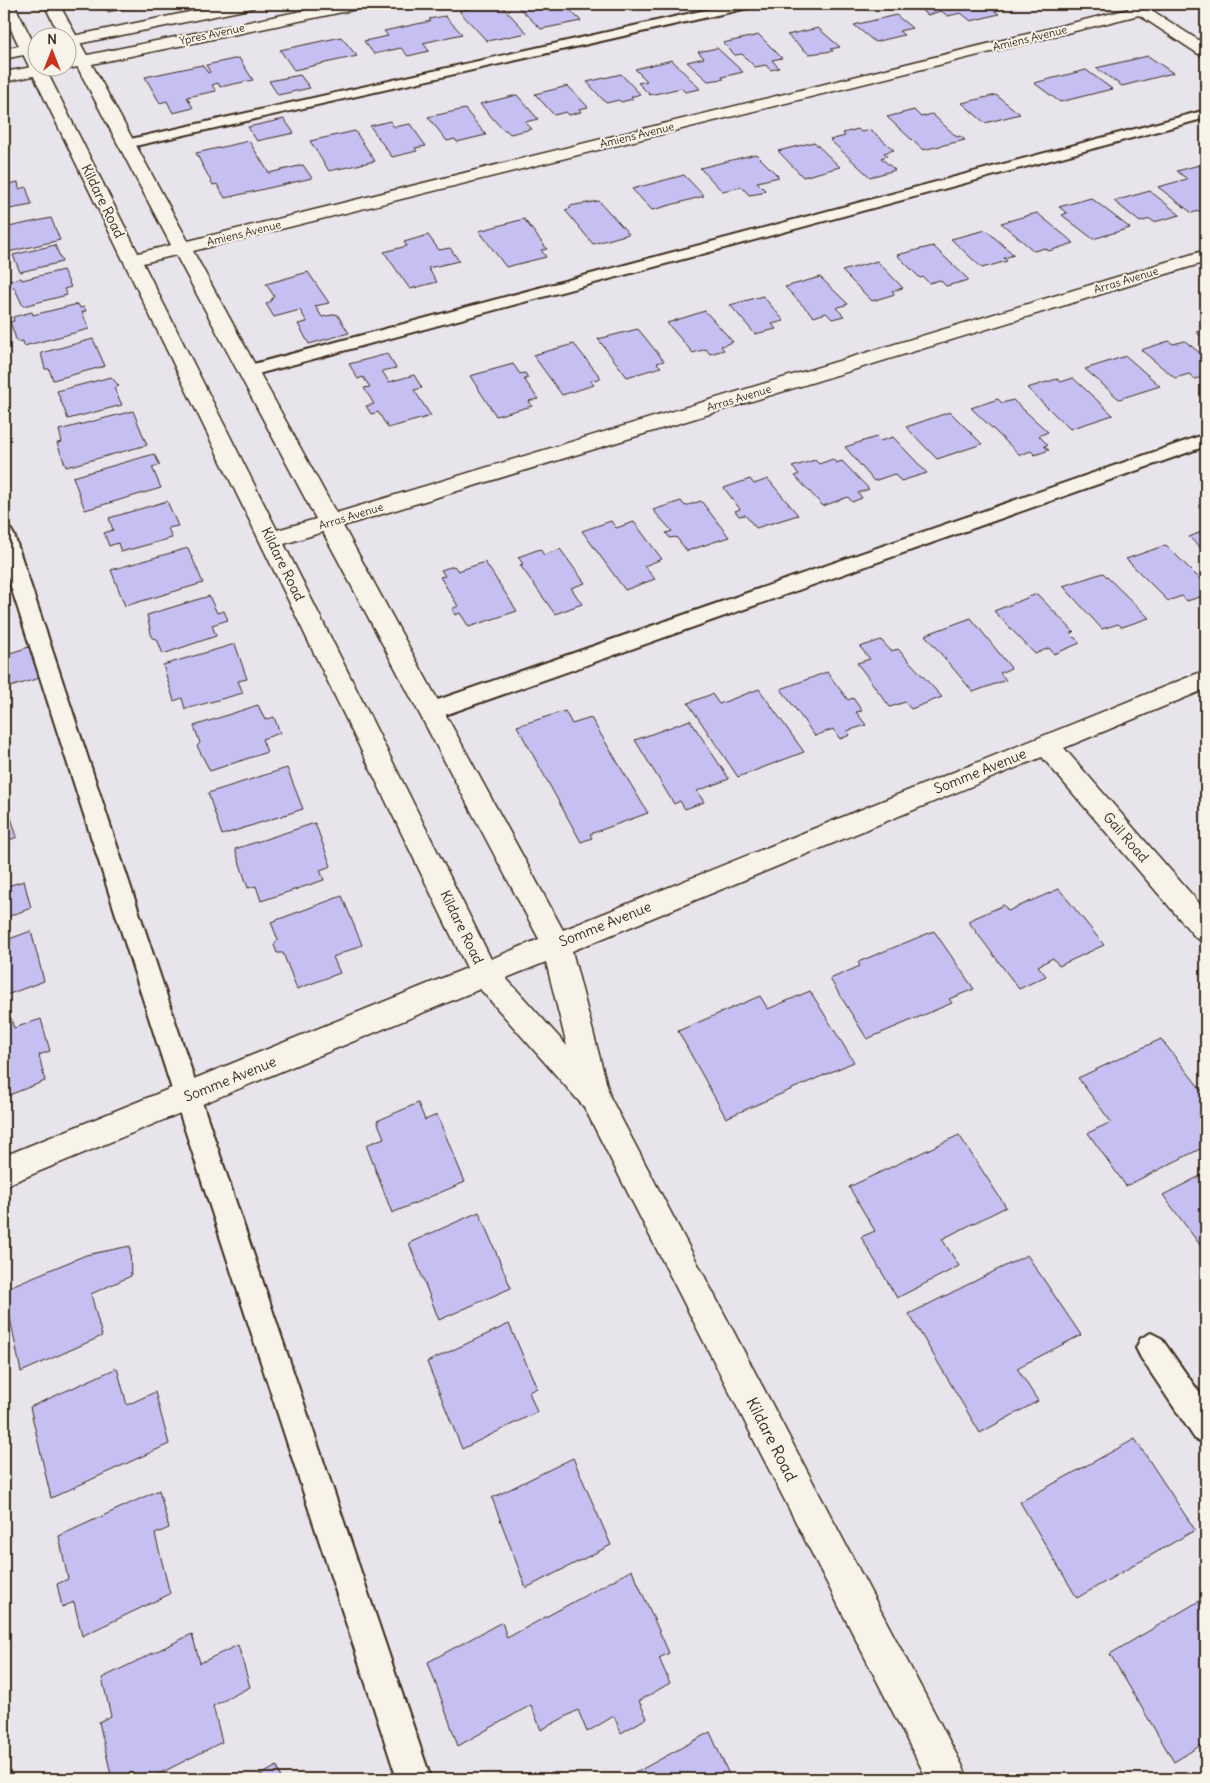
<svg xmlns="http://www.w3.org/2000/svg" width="1210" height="1783" font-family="Delius,sans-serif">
<rect width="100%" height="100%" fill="#e8e4eb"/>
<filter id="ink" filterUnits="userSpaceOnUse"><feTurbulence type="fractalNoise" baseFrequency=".02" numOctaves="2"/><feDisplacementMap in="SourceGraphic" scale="10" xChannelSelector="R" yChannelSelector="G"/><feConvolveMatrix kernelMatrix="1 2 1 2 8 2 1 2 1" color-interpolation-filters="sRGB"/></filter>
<g filter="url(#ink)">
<path fill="#c6c0f2" stroke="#3b2a1e" d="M97,4H142L143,5L108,12L105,6L99,8Z
M500,4L527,33L487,41L459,11L485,5L486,7Z
M515,4H564L581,21L541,29Z
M913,4H985L999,14L971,21L961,13L948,16L941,11L928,15Z
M896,15L912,28L899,31L904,35L875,42L854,25Z
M445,16L462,34L423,43L429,51L408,56L401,48L374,54L364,41L388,36L384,31L431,21L429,19Z
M818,28L840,47L831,49L833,51L809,54L787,35Z
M759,35L782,58L772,60L779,68L770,70L766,65L755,67L742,54L735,55L723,43Z
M341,37L357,56L294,70L280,50Z
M717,48L743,72L722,77L724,79L708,81L687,62L704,58L698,52Z
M1148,56L1173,73L1122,86L1096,68Z
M239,58L253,80L220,87L218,83L212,85L216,91L187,97L193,108L173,113L167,101L160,103L145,77L202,65L208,73L210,72L206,65Z
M672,60L700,89L685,92L681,88L650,95L638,83L647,81L635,69Z
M1086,70L1112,89L1060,102L1034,83Z
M621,74L640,94L631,97L633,99L621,102L619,100L606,103L587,82Z
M300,75L310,88L278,95L269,81Z
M568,86L588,107L579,109L581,112L569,115L566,112L554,115L535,94Z
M517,95L538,119L525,122L532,129L510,134L506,130H503L480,104Z
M996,95L1020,114L985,123L962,103Z
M465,109L486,135L457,142L455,139L447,141L428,117Z
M914,110L921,117L932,114L957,137L960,136L965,140L923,150L887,117Z
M284,119L294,133L257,141L248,127Z
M390,121L394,127L410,124L426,146L415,148L417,151L392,157L370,126Z
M858,129L861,132L871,130L894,150L884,153L887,156L881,158L895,170L870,177L830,140L845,136L843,133Z
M355,131L375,161L329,171L310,141Z
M249,141L269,173L303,165L312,178L225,198L217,184L213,185L196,153Z
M814,142L840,167L803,177L778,151Z
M756,154L779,177L757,182L765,190L762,193L749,195L742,187L722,191L700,168Z
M1203,164L1206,166V209L1192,213L1158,187L1187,179L1177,171Z
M684,175L704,196L652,210L632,189Z
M18,182L19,189L26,187L32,205L4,210V185Z
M1150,191L1180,215L1154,222L1150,219L1140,222L1114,201Z
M1091,198L1130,228L1093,239L1062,215L1067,213L1059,207Z
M599,201L629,234L593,244L565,210L571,208L569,206Z
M1037,213L1074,243L1049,251L1045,248L1034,251L1001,223Z
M51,218L60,240L4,253V228Z
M524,219L547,249L541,250L546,257L506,267L479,231Z
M986,230L1014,255L1004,258L1007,261L982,268L951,239Z
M428,235L439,250L450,248L459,261L428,268L437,282L410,289L384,252L407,246L404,242Z
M55,245L62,262L20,272L13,255Z
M933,246L969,280L946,286L940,280L929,283L923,277L920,278L897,255Z
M877,261L903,288L892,291L895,294L872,301L842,271Z
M63,270L71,287L64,289L67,295L23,306L14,287L4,289V282L21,278L22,280Z
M308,272L329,303L315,306L322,317L337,314L349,333L309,344L298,324L307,322L300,310L274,317L266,304L269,303L274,296L266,284Z
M820,277L848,304L836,308L844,316L832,319L826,313L814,317L785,287Z
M763,296L784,321L772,324L776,329L755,334L730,305Z
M78,304L80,308L84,307L86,311L82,312L89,329L24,346L23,341L17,342L10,322L14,321L13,317L32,312L33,315Z
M705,311L733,342L721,346L724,350L710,354L706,349L693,353L667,323Z
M638,329L664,361L657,363L661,367L627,377L598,339Z
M1206,329V341L1196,332Z
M93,339L105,366L53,380L49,369H45L41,353Z
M1169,341L1173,344L1185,341L1206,358V368L1200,370L1206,376L1195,379L1189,374L1175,378L1141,350Z
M574,344L601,378L591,381L594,385L562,395L533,355Z
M387,354L396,368L382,371L389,382L414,375L422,388L414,390L431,416L388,428L378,412L371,414L366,406L374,404L364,388L370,387L363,377L358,379L349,364Z
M1126,356L1160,386L1119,399L1085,369Z
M513,364L520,374L525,373L528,378L524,379L538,399L529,401L532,406L496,416L470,376Z
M111,377L119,386L114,388L122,405L68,419L57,391Z
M1073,378L1113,415L1070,429L1027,388L1057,379L1061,382Z
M998,399L1002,403L1013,400L1048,432L1039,436L1048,445L1044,446L1049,450L1035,455L1031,451L1020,455L971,408Z
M133,411L147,445L66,467L57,443L62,442L59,430Z
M950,412L982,444L937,459L906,427Z
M876,437L880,441L893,437L927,473L901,481L894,474L874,481L845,447Z
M154,454L160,465L152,467L161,488L85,510L73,477Z
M833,459L836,463L842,461L869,489L858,493L862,498L852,502L848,497L823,506L795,476L799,474L792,467L815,460L819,464Z
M750,479L754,484L768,479L798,515L756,528L745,515L739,516L735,511L740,509L724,488Z
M167,501L178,526L168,528L172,538L121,552L118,543L109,546L104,533L113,530L109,518Z
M681,501L685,506L701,501L729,537L687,551L676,537L670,538L666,533L672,531L653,510Z
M611,521L616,528L634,522L662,559L644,566L655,579L625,590L582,531Z
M1206,530V553L1189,537Z
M1166,545L1206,585V595L1187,601L1182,596L1168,601L1126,559Z
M188,548L203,583L125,606L111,570Z
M540,549L544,555L560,549L585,583L571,588L582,604L555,614L520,565L523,564L518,557Z
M485,562L517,611L469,627L460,613L455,615L452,609L458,606L440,577L445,576L441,570L454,566L458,571Z
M1103,573L1149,618L1122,627L1118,624L1102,629L1063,586Z
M1037,594L1074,632L1070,633L1080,643L1054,654L1049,648L1035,654L994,611Z
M209,596L217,613L224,611L228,620L212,625L216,636L163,654L157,639L152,638L147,615Z
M971,618L1011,668L1000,673L1006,680L973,692L925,635Z
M881,640L891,651L898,649L942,697L911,709L905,702L890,707L857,663L870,659L860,647Z
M235,644L247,679L238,681L243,693L185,709L182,698L174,701L163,665Z
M29,647L39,678L4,689V655Z
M827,672L848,700L853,698L862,711L856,712L866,725L847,731L850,735L840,739L833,729L815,736L781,689Z
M759,689L804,752L738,777L688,703L712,694L719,704Z
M258,705L265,720L274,717L280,733L262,739L267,752L210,771L197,746L200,743L194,726Z
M565,711L572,724L591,718L648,813L590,834L592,838L581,842L517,726Z
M690,720L729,779L697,791L704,802L685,809L680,801L674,804L635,740Z
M287,768L303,809L222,835L208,793Z
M4,795L17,837L4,842Z
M315,823L331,866L320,870L324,880L261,901L256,886L248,888L235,849Z
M24,881L31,908L4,918V887Z
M1059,889L1104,945L1059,966L1053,958L1038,966L1046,976L1019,989L968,921L1004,905L1008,911Z
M342,896L362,945L333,957L340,973L297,989L283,953H277L274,945L278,940L271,922Z
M31,931L44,981L4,996V941Z
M934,931L974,989L949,999L952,1003L867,1039L830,979L860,966L858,962Z
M810,991L854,1062L726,1118L678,1031L760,996L768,1009Z
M11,1018L14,1028L41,1019L50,1051L39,1055L45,1081L4,1097V1021Z
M1161,1039L1206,1096V1146L1126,1186L1088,1133L1111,1122L1078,1078Z
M418,1103L425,1120L437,1115L465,1182L392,1213L366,1145L384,1138L377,1121Z
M959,1135L1006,1207L942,1239L959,1266L897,1298L861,1237L875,1231L849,1187Z
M1206,1173V1253L1163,1195Z
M479,1212L511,1288L439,1320L409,1243Z
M130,1246L131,1276L91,1294L102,1336L21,1372L4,1289L86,1255Z
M1027,1255L1081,1335L1017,1368L1038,1401L980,1433L909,1314Z
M509,1324L537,1388L529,1392L537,1412L462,1449L427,1362Z
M117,1368L127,1405L155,1392L169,1444L51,1498L30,1407Z
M1135,1439L1195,1530L1077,1598L1020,1502Z
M573,1458L611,1545L526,1588L492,1498Z
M159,1490L169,1528L155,1534L170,1594L82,1636L74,1602L62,1607L57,1584L68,1579L59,1536Z
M632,1570L669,1653L659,1658L670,1683L639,1701L647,1718L621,1733L614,1716L587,1732L578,1710L541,1730L531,1705L458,1746L428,1662L502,1622L507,1638Z
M1206,1597V1742L1174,1762L1110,1654Z
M192,1634L200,1663L238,1645L250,1687L213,1706L222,1742L149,1779H112L99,1722L111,1716L102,1678Z
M710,1732L731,1779H626V1778Z
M277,1766L281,1779H253Z"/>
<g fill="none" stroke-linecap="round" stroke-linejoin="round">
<g stroke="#3b2a1e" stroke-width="4">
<path id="service" d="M732,4H755L748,8L126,148L121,147L119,144L121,141L126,140Z
M1206,110V118L254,375L248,376L242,375L239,371L242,367Z
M1206,434V446L439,717L431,719L423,717L420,711L423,705Z
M4,528L11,530L14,535L200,1096L431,1779H397L174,1096L4,565Z
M1151,1333L1161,1338L1206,1402V1443L1195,1439L1141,1358L1136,1348L1141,1338Z"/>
</g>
<g stroke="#3b2a1e" stroke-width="3">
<path id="minor" d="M4,4H14L38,52V68H45L138,253L171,245L68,49V38H61L44,4H59L188,241L1129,9L1125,4H1142L1206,45V57L1200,55L1139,15L193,251L336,513L1206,250V262L343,526L563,930L1206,670V689L1064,748L1206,911V942L1196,938L1042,757L572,951L610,1097L962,1765L968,1779H927L584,1107L480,989L4,1186V1156L467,968L4,15ZM176,255L316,519L277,530L143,263ZM323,532L539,939L491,959L284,544ZM546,962L567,1046L506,978Z"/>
</g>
<g stroke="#3b2a1e" stroke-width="3">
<path id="secondary" d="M228,4H257L254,7L249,9L68,46V38H63Z
M336,4H365L362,7L357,9L68,69L63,68H68V59Z
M38,42V52L4,59V49Z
M38,66V68H59L57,71L4,82V72Z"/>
</g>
<use href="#service" fill="#f7f3e8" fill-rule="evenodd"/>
<use href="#minor" fill="#f7f3e8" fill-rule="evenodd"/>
<use href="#secondary" fill="#f7f3e8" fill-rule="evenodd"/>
</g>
</g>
<g text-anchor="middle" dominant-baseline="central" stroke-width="4" stroke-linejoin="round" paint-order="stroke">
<g font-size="11" fill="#3b2a1e" stroke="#f7f3e8">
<text transform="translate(212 34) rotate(-12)">Ypres Avenue</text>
<text transform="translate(1030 38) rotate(-14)">Amiens Avenue</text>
<text transform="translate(637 135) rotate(-14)">Amiens Avenue</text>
<text transform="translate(244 233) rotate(-14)">Amiens Avenue</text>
<text transform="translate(1126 280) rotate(-17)">Arras Avenue</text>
<text transform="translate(739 398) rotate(-17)">Arras Avenue</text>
<text transform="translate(351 516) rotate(-17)">Arras Avenue</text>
</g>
<g font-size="14" fill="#3b2a1e" stroke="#f7f3e8">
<text transform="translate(103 201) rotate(64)">Kildare Road</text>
<text transform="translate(283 564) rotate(64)">Kildare Road</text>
<text transform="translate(980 771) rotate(-22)">Somme Avenue</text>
<text transform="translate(1126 837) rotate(49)">Gail Road</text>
<text transform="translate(605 924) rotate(-22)">Somme Avenue</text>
<text transform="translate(462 927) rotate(64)">Kildare Road</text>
<text transform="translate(230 1079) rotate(-22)">Somme Avenue</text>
</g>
<g font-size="16" fill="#3b2a1e" stroke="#f7f3e8">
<text transform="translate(772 1439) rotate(63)">Kildare Road</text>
</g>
</g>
<rect width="1210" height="1783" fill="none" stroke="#f7f3e8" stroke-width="20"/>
<rect x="10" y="10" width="1190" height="1763" fill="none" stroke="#3b2a1e" stroke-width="2" filter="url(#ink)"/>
<g transform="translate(52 52)"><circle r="24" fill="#f7f3e8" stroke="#aca397"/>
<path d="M0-4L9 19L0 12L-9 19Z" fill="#c8321e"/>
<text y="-8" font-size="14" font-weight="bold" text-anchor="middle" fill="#3b2a1e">N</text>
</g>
</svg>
